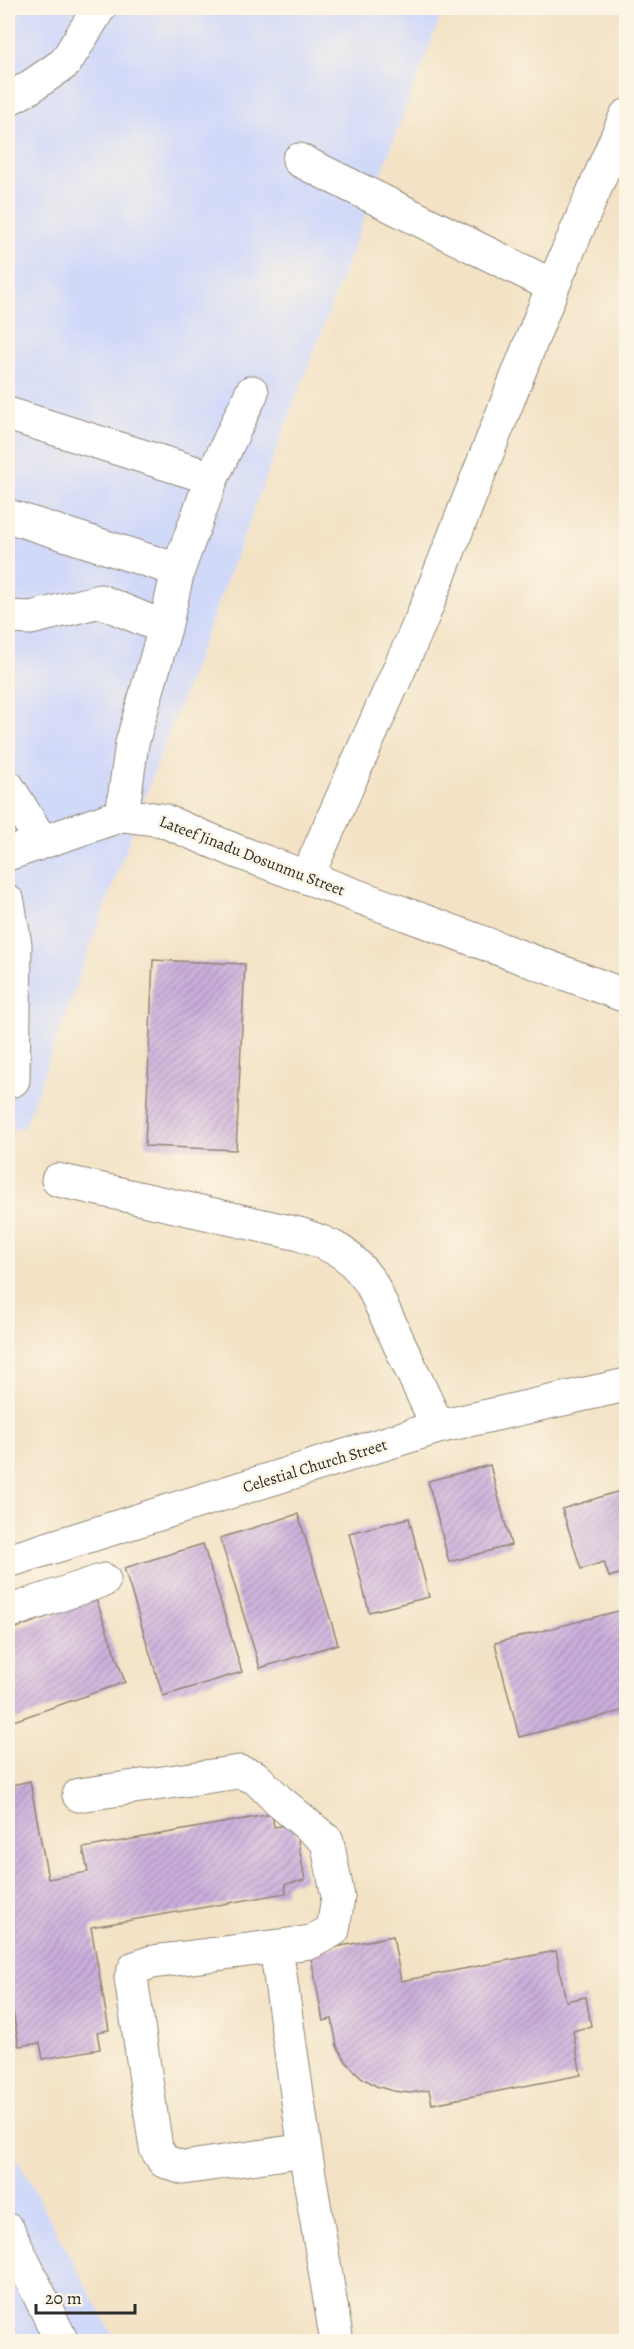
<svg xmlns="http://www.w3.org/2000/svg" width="634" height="2349" font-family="Alegreya,serif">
<defs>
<pattern id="building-hatch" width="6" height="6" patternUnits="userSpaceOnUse" patternTransform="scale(1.5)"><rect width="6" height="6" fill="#cbaedc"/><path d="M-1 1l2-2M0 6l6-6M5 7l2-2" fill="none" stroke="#a58eb3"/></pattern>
</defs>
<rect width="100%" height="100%" fill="#fcf5e5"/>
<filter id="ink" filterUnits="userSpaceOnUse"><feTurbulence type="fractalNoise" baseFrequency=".0167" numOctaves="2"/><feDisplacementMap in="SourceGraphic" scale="12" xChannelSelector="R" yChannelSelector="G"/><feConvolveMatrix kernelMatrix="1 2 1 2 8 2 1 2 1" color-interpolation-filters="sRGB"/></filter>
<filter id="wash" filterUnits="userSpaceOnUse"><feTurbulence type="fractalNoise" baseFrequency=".008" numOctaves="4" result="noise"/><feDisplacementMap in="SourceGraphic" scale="24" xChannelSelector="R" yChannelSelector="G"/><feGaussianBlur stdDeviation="1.35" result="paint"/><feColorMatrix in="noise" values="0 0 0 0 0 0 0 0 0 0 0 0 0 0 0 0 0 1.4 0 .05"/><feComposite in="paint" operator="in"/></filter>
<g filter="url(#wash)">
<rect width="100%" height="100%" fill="#f3e2c5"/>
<path fill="#d1d9f9" d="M21,8H444L159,759L24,1128L8,1130V24L13,23Z
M8,2142L116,2341H8Z"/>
<g id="blocks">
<path fill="url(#building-hatch)" d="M153,960L245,964L236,1150L145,1146Z
M490,1465L511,1545L449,1562L428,1481Z
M626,1489V1572L609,1577L604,1562L581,1569L562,1509Z
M298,1514L338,1644L260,1668L220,1538Z
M409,1518L429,1597L369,1612L349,1533Z
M203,1544L242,1672L163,1696L124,1568Z
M96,1599L125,1682L8,1723V1631L60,1612L56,1602Z
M626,1609V1710L519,1737L495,1643Z
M30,1781L48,1879L88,1872L83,1848L272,1814L274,1827L295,1824L305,1880L285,1884L286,1893L91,1927L109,2030L97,2032L100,2049L43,2059L40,2043L19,2046L8,1984V1786Z
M393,1936L401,1981L556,1951L566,2001L586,1997L591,2026L573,2031L581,2075L432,2104L429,2090L410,2093L393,2091L376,2086L361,2077L347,2063L337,2046L332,2019L323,2021L310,1952Z"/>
</g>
</g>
<g filter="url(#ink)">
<use href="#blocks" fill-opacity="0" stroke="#8f8678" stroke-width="1.5"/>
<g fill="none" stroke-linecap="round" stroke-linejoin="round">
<g stroke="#8f8678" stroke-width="35">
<path id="minor" d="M8,99L27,89L65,63L99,8
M299,160L553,286
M8,414L212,478
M8,516L178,570
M8,617L31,618L100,601L165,628
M8,787L42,842
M122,815L132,743L165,628L178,570L212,478L252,392
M8,854L122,815L162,820L236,851L626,996
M307,877L422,618L553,286L626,116
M8,902L15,945L13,1080
M58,1180L299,1234C336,1247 348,1251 371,1283L438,1427
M8,1561L438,1427L626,1385
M8,1612L104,1580
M79,1795L239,1772L255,1777L279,1801L327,1841L338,1897L333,1930L311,1942L152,1962L135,1968L131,1978L156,2148L164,2161L183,2168L305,2150
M276,1947L305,2150L337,2342
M8,2230L62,2342"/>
</g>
<use href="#minor" stroke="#fff" stroke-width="33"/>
</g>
</g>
<g text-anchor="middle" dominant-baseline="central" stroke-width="5" stroke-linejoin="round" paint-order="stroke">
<g font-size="16" fill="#2b2b2b" stroke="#fcf5e5">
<text transform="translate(252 856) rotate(21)">Lateef Jinadu Dosunmu Street</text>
<text transform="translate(315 1466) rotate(-17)">Celestial Church Street</text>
</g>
</g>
<rect width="634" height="2349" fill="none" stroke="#fcf5e5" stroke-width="30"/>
<path d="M36 2304v9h99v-9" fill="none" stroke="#2b2b2b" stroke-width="3"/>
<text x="45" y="2304" font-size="18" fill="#2b2b2b" stroke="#fcf5e5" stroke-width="4.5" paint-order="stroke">20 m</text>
</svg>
